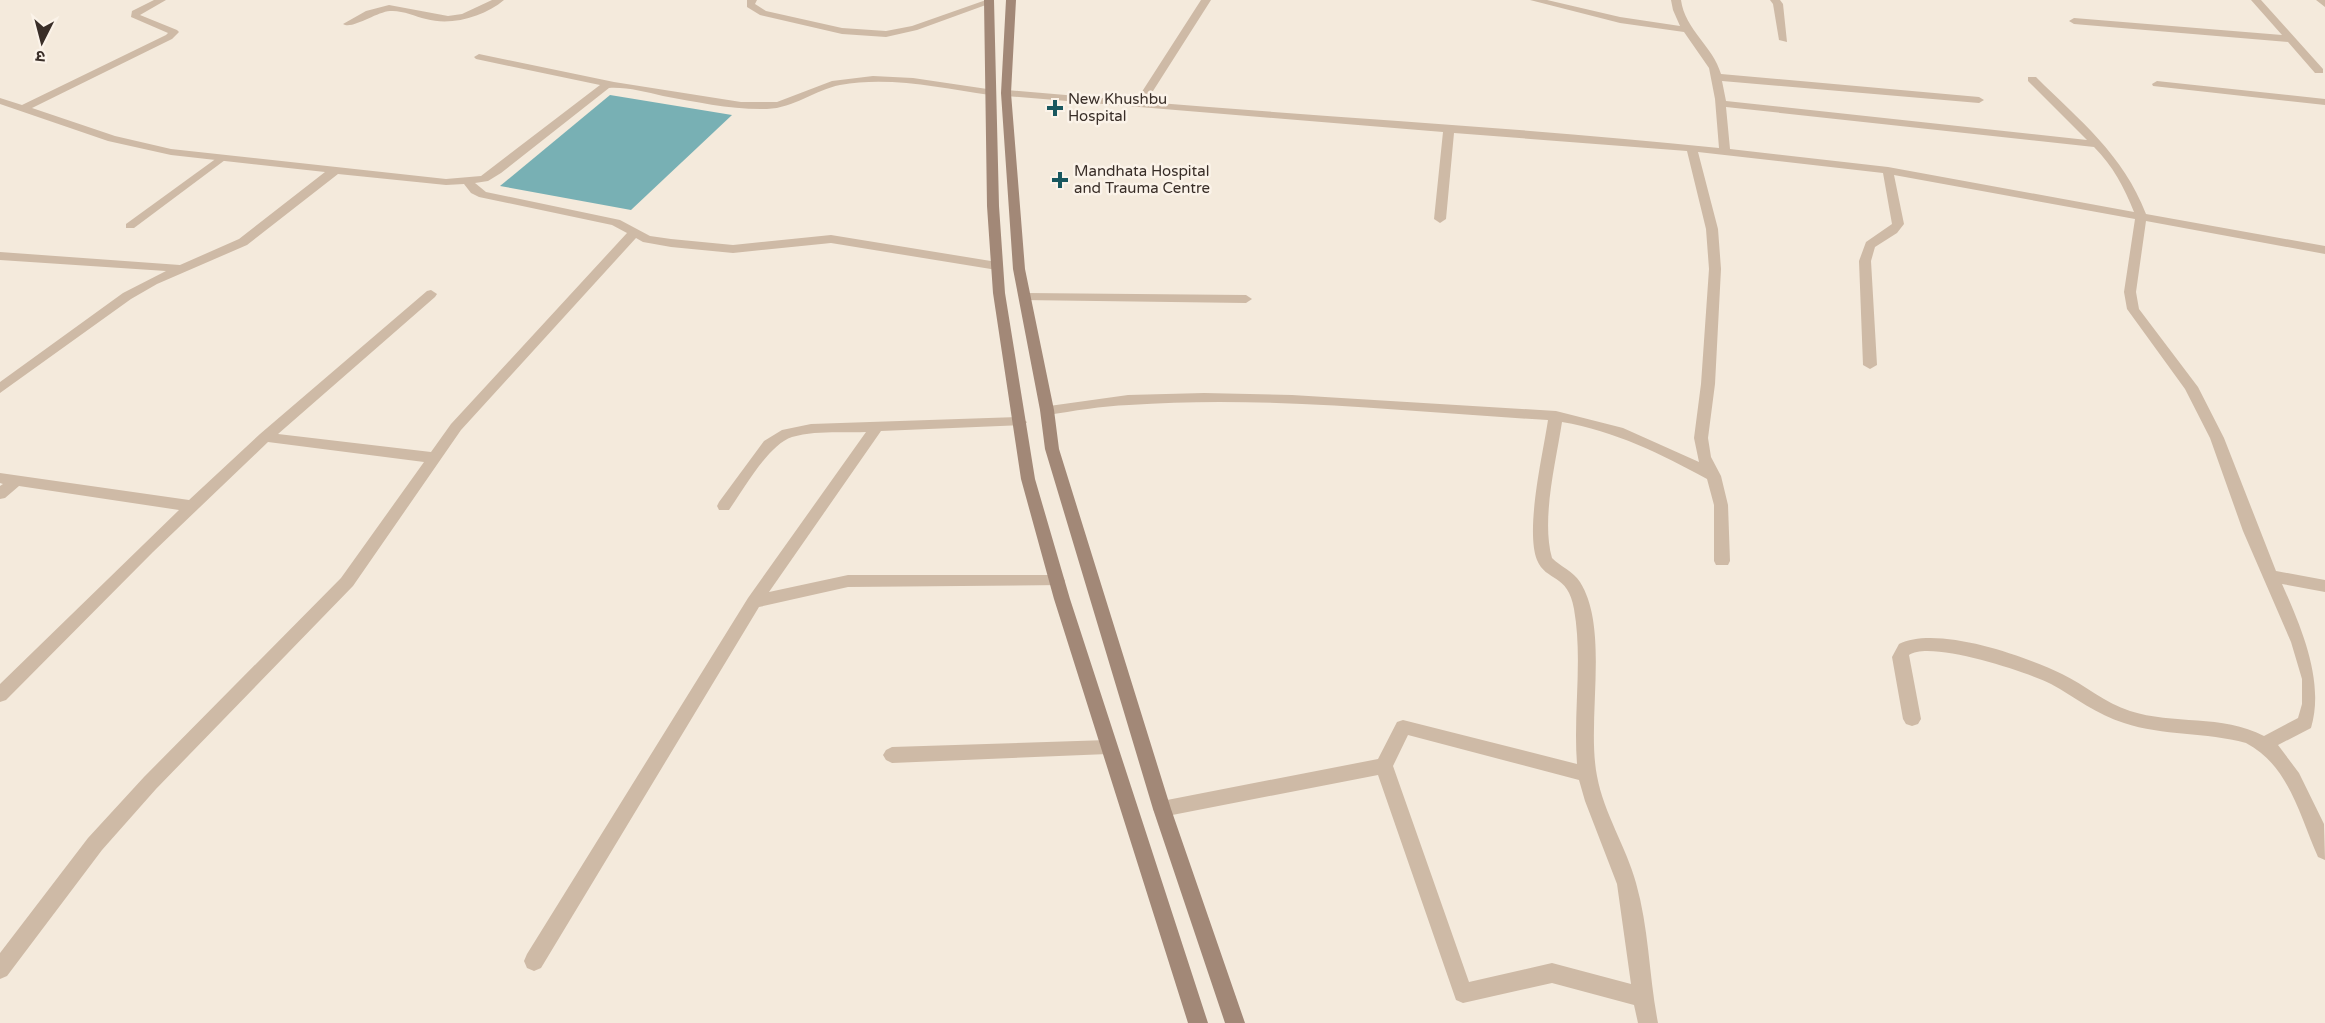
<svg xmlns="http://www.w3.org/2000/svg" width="2325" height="1023" font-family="'Varela Round','Noto Sans Devanagari',sans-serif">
<rect width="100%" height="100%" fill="#f4eadc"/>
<path fill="#78b0b4" d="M610,95L732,115L631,210L500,186Z"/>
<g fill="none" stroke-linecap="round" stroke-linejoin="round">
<path fill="#cebaa6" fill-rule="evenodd" d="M221,155L226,158L225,160L134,228H126V224Z"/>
<path fill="#cebaa6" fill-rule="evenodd" d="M154,0H166L140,15L177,30L179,32L172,39L32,108L115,136L171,149L446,179L481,176L600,85L476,59L474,57L479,54L614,82L741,102H777L832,81L873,76L913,78L994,90V94L990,95C941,88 890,76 840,85C815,90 794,108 767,109C732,110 697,102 663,96C645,92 627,87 609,88L501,173L488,181L475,183L486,192L620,220L650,236L671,239L733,245L831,235L997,262L1003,266L997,270L831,243L733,253L671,247L643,242L636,238L461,430L353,586L156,789L102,850L7,976L0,979V953L88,838L144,777L341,578L424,462L268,442L153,552L6,700L0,702V684L179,510L19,486L5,498L0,499V486L3,484L0,483V473L189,500L260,434L427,291L431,290L437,294L435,297L278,434L431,452L451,424L627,233L612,225L479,197L471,193L464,184L446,185L338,174L247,245L157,284L131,299L0,393V382L123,293L166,271L0,260V252L180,265L239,239L325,172L171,155L108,141L0,104V98L22,105L166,35L168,33L131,17L132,11Z
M492,0H504C484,17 451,26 426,19C414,16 402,10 390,11C376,12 352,30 343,24L366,11L389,5L448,16L462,14Z
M747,0H757L755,4L766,11L842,28L886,31L912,26L986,0L994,2L917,30L886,37L842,34L760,15L747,7Z
M1201,0H1211L1146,102C1337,118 1529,128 1719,148L1715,99L1709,68L1684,32L1620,23L1530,0H1547L1620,17L1680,26L1673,10L1671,0H1681C1685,30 1713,46 1721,74L1979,97L1984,100L1979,103L1722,81L1726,101L2087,140L2028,81V77H2036C2080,121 2123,154 2146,214L2325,246V254L2146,221L2136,292L2139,309L2198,387L2224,438L2276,571L2325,580V592L2282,584C2301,627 2325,681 2311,728L2278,745L2299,773L2324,824L2325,860L2318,857C2300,817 2289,765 2246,743C2206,732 2163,736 2124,723C2097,715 2075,697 2051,684C2027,672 1931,640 1909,655L1921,719L1918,724L1912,726L1906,724L1903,719L1892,657L1899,644C1937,625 2025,656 2062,674C2085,685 2105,703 2130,711C2173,725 2222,714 2264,736L2298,718L2302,704V679L2291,642L2243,531L2210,438L2185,389L2127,309L2124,292L2135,219L1894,175L1904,224L1897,233L1875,247L1871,261L1877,365L1870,369L1863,365L1859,261L1866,242L1892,224L1883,173L1698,152L1718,229L1721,269L1715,384L1708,438L1711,457L1721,476L1728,505L1730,561L1728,565H1716L1714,561V505L1707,479C1661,454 1615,431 1562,422C1556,462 1541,519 1552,558C1561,567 1573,571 1580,582C1610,630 1586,720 1597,776C1604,814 1626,846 1636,883C1649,928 1649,977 1658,1023H1638L1634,1005L1552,983L1463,1003L1456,1000L1378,775L1162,817L1156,815L1153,809L1156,803L1162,801L1378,759L1397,722L1403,720L1577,764C1573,712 1583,660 1574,609C1568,573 1546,582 1537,560C1525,529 1543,454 1548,420C1410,412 1267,395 1129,405C1101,406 1074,411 1047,415L1042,413L1040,410L1042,407L1128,395L1204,393L1292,395L1556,411L1623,428L1699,462L1694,438L1701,384L1709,269L1706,229L1687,151L1454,133L1446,219L1440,223L1434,219L1443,132L1006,96L1001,93L1006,90L1136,101ZM1726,107L2094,147C2113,166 2124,187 2134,212L1888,167L1730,149ZM1408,735L1579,780L1585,801L1617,884L1631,984L1552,963L1469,982L1393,766Z
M1770,0H1780L1783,4L1787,42L1779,40L1773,4Z
M2251,0H2261L2323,69V73H2315L2288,42L2074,24L2069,21L2074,18L2282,35Z
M2316,0H2325V7Z
M2157,81L2325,99V105L2153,86L2152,84Z
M1026,293L1246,295L1252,299L1246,303L1022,300L1020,297L1022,294Z
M1020,417L1027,422L1025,425L881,431L769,592L848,575H1057L1063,577L1065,581L1063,585L848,587L759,607L541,968L534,971L527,968L524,961L527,954L748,598L866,432C843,433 815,430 792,437C768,445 744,489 729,510H719L717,506L719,502L764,441L782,430L811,424Z
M1108,740L1114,742L1117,747L1114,752L1108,754L892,763L886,760L883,755L886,750L892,747Z"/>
<path fill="#a28877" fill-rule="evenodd" d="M984,0H994L999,206L1005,293L1035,479L1070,599L1208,1023H1188L1054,599L1021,479L993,293L987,206Z
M1006,0H1016L1011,93L1025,269L1054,410L1059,449L1171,809L1245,1023H1225L1153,809L1045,449L1040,410L1013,269L1001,93Z"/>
</g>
<g fill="#19585f" stroke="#fbf3e9" stroke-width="2">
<path d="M1052 99h6v6h6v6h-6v6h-6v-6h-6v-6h6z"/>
<path d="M1057 171h6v6h6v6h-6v6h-6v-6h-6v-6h6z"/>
</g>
<g text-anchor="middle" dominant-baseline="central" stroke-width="5" stroke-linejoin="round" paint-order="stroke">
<g font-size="15" fill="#392e28" stroke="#fbf3e9" text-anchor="start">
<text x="1068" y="99">New Khushbu<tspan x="1068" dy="17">Hospital</tspan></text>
<text x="1074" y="171">Mandhata Hospital<tspan x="1074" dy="17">and Trauma Centre</tspan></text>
</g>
</g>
<g transform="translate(42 42) rotate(186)" stroke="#fbf3e9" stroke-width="4.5" paint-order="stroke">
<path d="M0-4.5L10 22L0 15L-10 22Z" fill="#392e28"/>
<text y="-9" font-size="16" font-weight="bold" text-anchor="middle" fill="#392e28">उ</text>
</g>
</svg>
